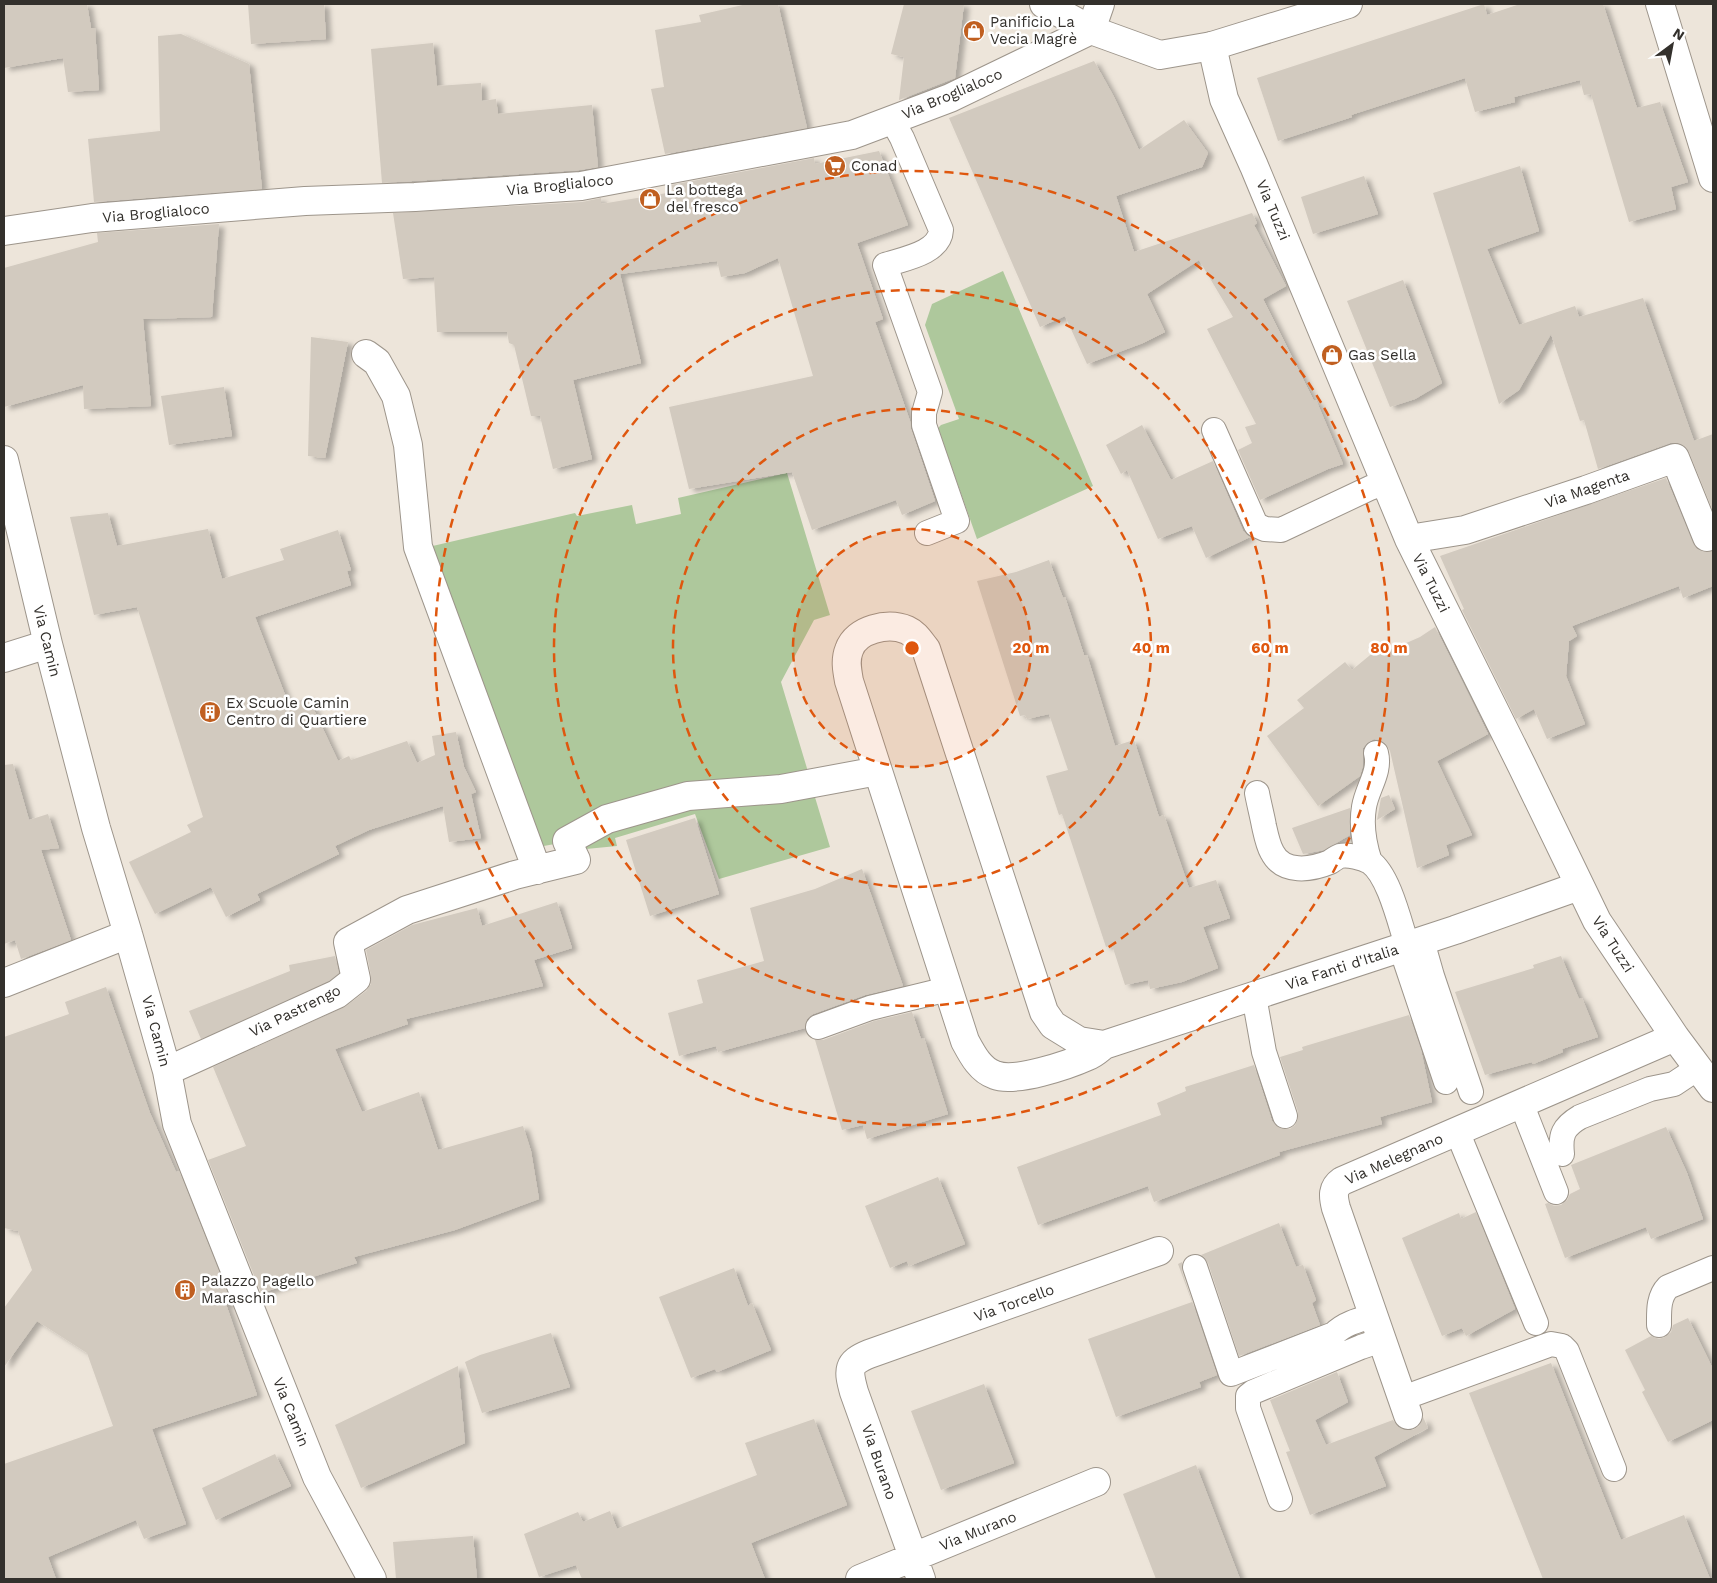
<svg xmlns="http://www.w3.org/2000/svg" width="1717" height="1583" font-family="'Work Sans',sans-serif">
<defs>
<filter id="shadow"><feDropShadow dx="5.5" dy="3" stdDeviation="2.5" flood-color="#0004"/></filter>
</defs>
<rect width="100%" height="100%" fill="#ede5da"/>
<path fill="#aec89c" d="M1003,271L1093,486L977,539L938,428L941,425L959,419L925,325L932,304Z
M787,473L830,615L814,620L781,682L809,775L566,842L538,847L424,548L575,513L577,516L632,505L636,524L681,514L678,498Z
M814,794L830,847L719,879L695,814L615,838L617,846L586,849L580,839L658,812Z"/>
<path fill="#d2cabf" filter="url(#shadow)" d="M4,4H87L91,28H95L99,90L68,92L63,58L4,68Z
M248,4H324L326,39L251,44Z
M747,4H778L807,128L665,154L651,89L664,87L655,30L701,22L699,15Z
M904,4H964L955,78L899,100L904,57L891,54Z
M1484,4L1487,15L1520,4H1603L1637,108L1660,102L1688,182L1671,187L1676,209L1629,222L1591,94L1584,95L1580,80L1514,97L1515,102L1475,112L1465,78L1351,115L1352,117L1278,141L1257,78Z
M181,34L249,64L262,189L94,202L88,139L160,131L158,36Z
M433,43L437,86L481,83L482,101L496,99L498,114L592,105L598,167L579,170L382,183L371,49Z
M1094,61L1114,97L1139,150L1184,120L1208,153L1202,167L1116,196L1134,252L1252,213L1257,223L1254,225L1286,286L1263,299L1314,401L1316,400L1343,464L1328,469L1260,500L1238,450L1252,443L1245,427L1256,424L1207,329L1233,317L1199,260L1147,294L1165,332L1143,343L1087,364L1065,316L1040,327L949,118Z
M879,151L908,225L857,243L883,319L875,322L910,421L911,429L935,501L902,515L896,500L812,530L792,472L689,489L669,407L813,376L778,258L745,273L721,277L717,261L620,274L641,363L573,380L592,459L553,469L540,416H531L514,345L509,343L507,332H437L434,277L403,279L393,213L582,202L601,198V204L673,192L671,185L814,158L815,164Z
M1520,166L1539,231L1487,249L1519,325L1575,306L1579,317L1643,298L1694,441L1713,434V511L1689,452L1685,446L1678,443H1670L1598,469L1584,420L1580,421L1551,334L1519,390L1499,404L1433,193Z
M1364,176L1378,214L1313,234L1301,197Z
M219,224L212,317L143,319L151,406L84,409L83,385L4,407V268L98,242L97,233Z
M1403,280L1442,383L1415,399L1390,407L1347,301Z
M311,337L348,342L325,458L308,456Z
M224,387L232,436L169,445L161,396Z
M1142,425L1171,480L1213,461L1243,531L1250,537L1206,558L1192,526L1158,539L1127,470L1121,474L1106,445Z
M1666,478L1693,543L1697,549L1704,552L1713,551V586L1683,598L1679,586L1572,626L1577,636L1569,641L1566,676L1585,724L1547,739L1534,709L1516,719L1462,610L1464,609L1440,556Z
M108,513L117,546L208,529L222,579L284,560L280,549L338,530L351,570L347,571L351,585L255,617L289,705L308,697L338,761L349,756L351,760L407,741L417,763L435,755L432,736L456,732L464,767L476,792L471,794L481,838L449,842L443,806L369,830L335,846L339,854L257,894L260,900L226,917L211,887L155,914L129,862L191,832L187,825L203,817L137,607L94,615L70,517Z
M1049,560L1063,598L1065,597L1084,655H1087L1115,746L1134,740L1159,817L1164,815L1189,888L1216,880L1230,918L1203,927L1218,968L1182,982L1150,989L1148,980L1125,985L1112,945L1106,947L1062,814L1059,815L1046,776L1068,770L1049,714L1027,719L1025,715L1020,716L977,581L1016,572Z
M1435,627L1488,734L1437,761L1472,835L1446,845L1449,855L1417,868L1390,751L1386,744L1381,740L1374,739L1367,743L1363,748V765L1360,776L1318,806L1267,736L1304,708L1297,700L1345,662L1352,670L1375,651L1379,655L1420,637Z
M13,764L29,820L48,814L59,848L41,850L71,940L21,959L15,940L4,944V765Z
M1389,795L1395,809L1377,820L1381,798Z
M1350,808V835L1324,850L1303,854L1292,828Z
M695,818L719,894L650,916L626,840Z
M862,869L903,986L865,995L813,1014L807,1019L805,1028L718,1052L716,1046L679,1056L668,1013L703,1003L697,980L764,961L750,908L815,889Z
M557,902L572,948L534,960L543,986L406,1019L408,1024L335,1049L362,1112L419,1092L438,1150L523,1126L531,1151L539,1199L455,1230L354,1257L357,1263L261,1293L208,1160L246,1146L213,1067L346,1006L366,991L371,984V976L366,950L412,925L477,908L482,926Z
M335,956L339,973L329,981L201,1039L189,1011L290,971L289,965Z
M1561,956L1579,999L1582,998L1598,1037L1562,1049L1563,1052L1533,1064L1532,1062L1485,1075L1455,992L1534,968L1533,965Z
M106,987L150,1113L176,1172L179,1171L231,1302L226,1304L257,1395L152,1429L186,1524L144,1539L136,1520L48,1557L56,1579H4V1464L113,1426L87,1353L37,1321L4,1367V1308L32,1270L18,1231L4,1228V1037L69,1014L65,1002Z
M912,1012L921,1039L924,1038L948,1114L867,1139L863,1125L842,1130L815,1040H823L874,1021Z
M1409,1015L1421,1050L1432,1102L1380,1117L1382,1124L1279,1152L1280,1155L1154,1202L1148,1186L1038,1225L1017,1167L1161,1115L1157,1103L1186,1091L1185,1087L1254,1065L1272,1121L1276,1126L1282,1129H1290L1295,1125L1298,1119V1112L1280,1057L1303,1050L1302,1047Z
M1666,1127L1687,1173L1703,1219L1651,1239L1646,1227L1565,1258L1545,1204L1548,1203L1554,1206L1561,1205L1567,1200L1570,1194L1580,1189L1571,1165Z
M938,1177L965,1244L909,1266L907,1261L890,1268L865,1206Z
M1476,1212L1515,1309L1466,1336L1462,1328L1442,1336L1402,1238L1459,1213L1461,1219Z
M1279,1223L1296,1267L1303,1265L1316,1300L1312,1303L1320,1325L1239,1356L1208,1263L1204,1257L1201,1255Z
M1182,1262V1271L1217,1375L1199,1382L1201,1387L1116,1417L1088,1339L1192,1302L1178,1264Z
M734,1268L748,1306L752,1303L771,1350L717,1372L715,1369L691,1378L659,1297Z
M1688,1318L1713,1369V1420L1668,1442L1642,1392L1645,1390L1625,1350L1651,1336L1659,1339L1665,1337L1671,1332L1673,1325Z
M551,1333L570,1387L482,1413L465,1362L480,1355Z
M1551,1363L1621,1540L1684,1515L1710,1579H1543L1469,1393Z
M458,1366L465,1443L361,1488L335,1425Z
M1337,1372L1348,1402L1315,1420L1326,1445L1393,1420L1398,1427L1406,1430H1413L1419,1426L1423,1417L1428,1428L1374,1457L1386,1486L1310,1515L1286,1452L1290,1451L1270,1400Z
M984,1384L1014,1463L941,1490L911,1411Z
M814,1419L847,1505L751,1543L765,1579H582L576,1565L539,1577L524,1534L578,1512L583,1522L610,1511L617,1529L757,1475L745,1443Z
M275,1454L291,1486L216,1520L202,1488Z
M1196,1465L1221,1530L1240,1579H1156L1123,1494Z
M473,1536L477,1579H396L393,1542Z"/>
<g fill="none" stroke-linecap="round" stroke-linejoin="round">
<g stroke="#9d958b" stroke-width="26">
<path id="lane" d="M892,120L902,138L941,230C940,253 903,259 885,265L930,392L924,413V425L957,521L927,533
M1214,430L1256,525L1265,529L1281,530L1370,488L1386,482
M1257,793C1259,804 1262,815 1264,826C1266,835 1268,845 1272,852C1283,874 1311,870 1330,862C1333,860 1337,857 1340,856C1348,854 1363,858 1370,862C1389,875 1400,924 1407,945
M1370,862C1364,844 1361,825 1364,807C1367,788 1381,772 1376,753
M1422,941L1432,976L1471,1092
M1401,948L1446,1082
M1254,996L1264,1052L1285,1116
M818,1027L870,1008L948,989
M1521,1103L1556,1192
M1457,1131L1536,1323
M1562,1154C1560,1135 1563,1127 1580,1117L1650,1089L1674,1084L1698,1068
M1195,1267L1231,1374L1334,1334C1345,1323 1359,1320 1374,1316
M1659,1325C1659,1312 1658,1297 1668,1287L1713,1268
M1403,1398L1551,1344L1562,1346L1567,1351L1614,1469
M1280,1499L1248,1408V1396L1253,1392L1361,1347L1382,1340"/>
</g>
<g stroke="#9d958b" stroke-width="30">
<path id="street" d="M1660,4L1713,178
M1091,30L1100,4
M1212,46L1224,99L1254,166L1409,539L1522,766L1597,921L1675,1037L1713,1088
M366,354L377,362L396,396L408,445L418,547L537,870
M4,460L48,644L96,828L128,934L167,1071L177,1124L317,1477L372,1579
M1409,539L1465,530L1586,490L1675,458L1707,537L1713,535
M4,658L48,644
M4,983L128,934
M1104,1045L1079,1041L1053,1025L1044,1012L926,649C920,642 916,634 907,630C888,622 856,629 849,650C845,660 847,670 849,681L965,1041C972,1054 980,1070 995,1075C1015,1083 1068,1065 1088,1056C1094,1054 1099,1049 1104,1045L1455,930L1579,886
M167,1071L337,994L356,979L348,942L407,910L515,875L576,860L567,841L607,819L688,796L781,789L878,771
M1408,1415L1336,1208C1333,1196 1332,1188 1342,1181L1675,1037
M860,1579L1096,1482
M921,1579L854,1392C848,1370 847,1363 869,1354L1159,1251"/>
</g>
<g stroke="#9d958b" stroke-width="30">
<path id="secondary" d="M1044,4L1091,30L1160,55L1212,46L1348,4
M4,231L92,218L305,201L415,197L581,186L852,135L950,98L1091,30"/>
</g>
<use href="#lane" stroke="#fff" stroke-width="24"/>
<use href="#street" stroke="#fff" stroke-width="28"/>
<use href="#secondary" stroke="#fff" stroke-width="28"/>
</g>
<circle cx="912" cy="648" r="119" fill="#df570e" fill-opacity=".12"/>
<g fill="none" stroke="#df570e" stroke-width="2.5" stroke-dasharray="9 6">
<circle cx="912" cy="648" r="119"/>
<circle cx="912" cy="648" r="239"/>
<circle cx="912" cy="648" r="358"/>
<circle cx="912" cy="648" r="477"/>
</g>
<defs>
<g id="shop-disc" transform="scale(1.125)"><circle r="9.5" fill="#c05f20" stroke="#fff"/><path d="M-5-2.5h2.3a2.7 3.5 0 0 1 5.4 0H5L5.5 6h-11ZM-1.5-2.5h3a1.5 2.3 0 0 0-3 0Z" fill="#fff"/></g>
<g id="supermarket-disc" transform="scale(1.125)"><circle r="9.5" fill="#c05f20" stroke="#fff"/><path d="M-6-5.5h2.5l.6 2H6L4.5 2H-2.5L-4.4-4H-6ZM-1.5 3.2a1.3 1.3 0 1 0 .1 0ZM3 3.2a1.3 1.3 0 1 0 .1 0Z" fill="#fff"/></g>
<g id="building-disc" transform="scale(1.125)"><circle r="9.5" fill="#c05f20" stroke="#fff"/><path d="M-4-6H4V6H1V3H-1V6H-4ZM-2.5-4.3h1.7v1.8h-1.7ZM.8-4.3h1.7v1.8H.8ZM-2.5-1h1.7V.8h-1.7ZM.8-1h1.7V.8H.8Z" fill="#fff"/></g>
</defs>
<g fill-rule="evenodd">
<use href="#shop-disc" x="974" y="31"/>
<use href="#supermarket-disc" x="835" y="166"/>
<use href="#shop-disc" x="650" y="199"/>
<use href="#shop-disc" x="1332" y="355"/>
<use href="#building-disc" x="210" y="712"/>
<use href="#building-disc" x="185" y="1290"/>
</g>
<g text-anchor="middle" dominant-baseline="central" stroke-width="5" stroke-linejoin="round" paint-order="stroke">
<g font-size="15" fill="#33302c" stroke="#fff" text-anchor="start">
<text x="990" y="22">Panificio La<tspan x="990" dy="17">Vecia Magrè</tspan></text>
<text x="851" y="166">Conad</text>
<text x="666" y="190">La bottega<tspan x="666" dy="17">del fresco</tspan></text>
<text x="1348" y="355">Gas Sella</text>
<text x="226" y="703">Ex Scuole Camin<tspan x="226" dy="17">Centro di Quartiere</tspan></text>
<text x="201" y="1281">Palazzo Pagello<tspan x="201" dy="17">Maraschin</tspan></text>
</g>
<g font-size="15" fill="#33302c" stroke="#fff">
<text transform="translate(952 94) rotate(-23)">Via Broglialoco</text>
<text transform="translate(560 185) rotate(-6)">Via Broglialoco</text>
<text transform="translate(1273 210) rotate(67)">Via Tuzzi</text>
<text transform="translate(156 213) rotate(-5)">Via Broglialoco</text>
<text transform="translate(1587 489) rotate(-19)">Via Magenta</text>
<text transform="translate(1431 583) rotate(63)">Via Tuzzi</text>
<text transform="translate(47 641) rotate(76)">Via Camin</text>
<text transform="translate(1613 944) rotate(57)">Via Tuzzi</text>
<text transform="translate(1342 967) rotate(-18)">Via Fanti d'Italia</text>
<text transform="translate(295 1011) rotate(-26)">Via Pastrengo</text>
<text transform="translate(156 1031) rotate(75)">Via Camin</text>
<text transform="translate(1394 1159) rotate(-24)">Via Melegnano</text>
<text transform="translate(1014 1303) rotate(-20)">Via Torcello</text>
<text transform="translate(291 1412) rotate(68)">Via Camin</text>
<text transform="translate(879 1462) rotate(71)">Via Burano</text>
<text transform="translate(978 1531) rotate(-22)">Via Murano</text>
</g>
</g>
<circle cx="912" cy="648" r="8" fill="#df570e" stroke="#fff" stroke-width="2.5"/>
<g font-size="15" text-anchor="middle" font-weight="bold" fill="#df570e" stroke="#fff" stroke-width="5" stroke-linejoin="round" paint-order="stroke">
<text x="1031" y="653">20 m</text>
<text x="1151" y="653">40 m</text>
<text x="1270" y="653">60 m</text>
<text x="1389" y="653">80 m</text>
</g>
<rect width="1717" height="1583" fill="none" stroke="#33302c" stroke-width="10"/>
<g transform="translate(1672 45) rotate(32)" stroke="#ffffff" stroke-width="4" paint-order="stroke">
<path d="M0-4L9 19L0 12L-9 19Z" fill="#33302c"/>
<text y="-8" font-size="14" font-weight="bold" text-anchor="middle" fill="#33302c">N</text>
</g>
</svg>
